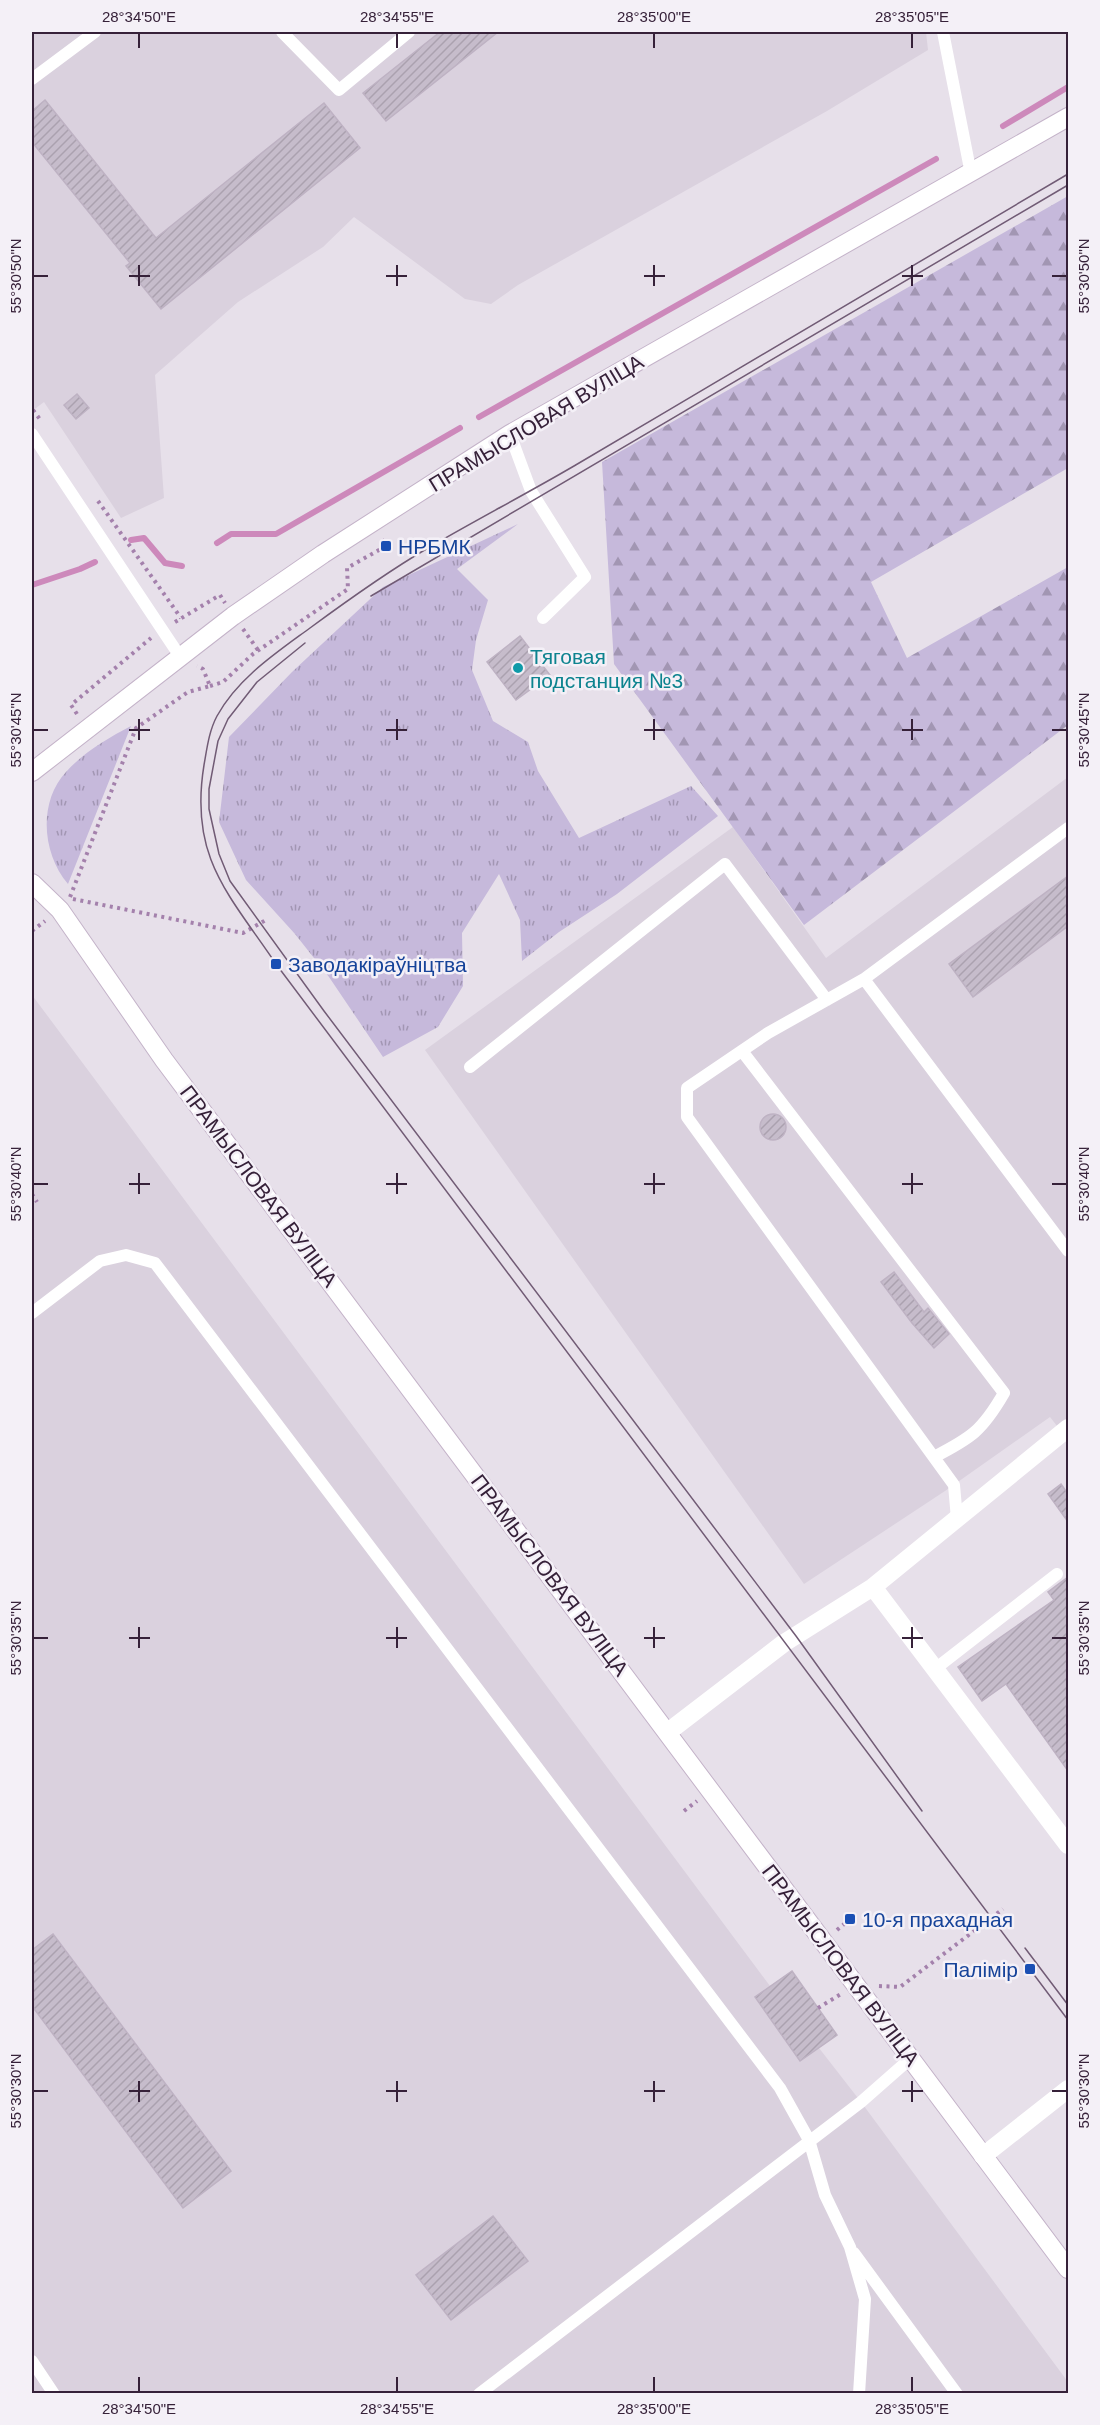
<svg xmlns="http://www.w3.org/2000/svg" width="1100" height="2425" font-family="Helvetica,sans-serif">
<defs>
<pattern id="grass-tufts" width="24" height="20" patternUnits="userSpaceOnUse" patternTransform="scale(1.5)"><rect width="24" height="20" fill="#c6b9db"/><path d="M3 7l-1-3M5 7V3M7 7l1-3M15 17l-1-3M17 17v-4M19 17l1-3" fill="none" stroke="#a296b3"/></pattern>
<pattern id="forest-firs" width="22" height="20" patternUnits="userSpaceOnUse" patternTransform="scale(1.5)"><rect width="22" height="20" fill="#c6b9db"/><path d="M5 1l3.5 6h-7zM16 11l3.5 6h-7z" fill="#a296b3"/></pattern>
<pattern id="building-hatch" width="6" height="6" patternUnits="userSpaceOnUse" patternTransform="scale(1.5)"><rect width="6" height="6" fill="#c6bccb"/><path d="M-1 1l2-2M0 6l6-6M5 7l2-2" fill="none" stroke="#aba1af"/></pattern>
</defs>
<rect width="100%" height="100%" fill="#e7e0ea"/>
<path fill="#dad1de" d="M32,32H926L928,50L827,111L518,285L491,304L465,299L354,217L323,247L238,302L155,375L164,498L121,518L44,402L32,411Z
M1068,777V1440L1050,1417L945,1491L804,1584L425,1050L733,827L826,958Z
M32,995L770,1986L792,1971L837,2035L819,2048L861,2102L1068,2382V2393H32V1241L35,1238L32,1240Z"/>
<path fill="url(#grass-tufts)" d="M518,524L457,569L488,600L476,640L472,670L493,721L528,742L538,771L579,838L691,786L718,816L617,894L559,932L522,961L520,920L499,874L462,933L463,986L438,1027L383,1057L329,977L295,934L246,880L219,822L229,737L292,672L383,587Z
M131,726L68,884C42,854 38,802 66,772C84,752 108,738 131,726Z"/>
<path fill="url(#forest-firs)" d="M1068,196V468L871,582L907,658L1068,567V725L804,925L614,664L602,462Z"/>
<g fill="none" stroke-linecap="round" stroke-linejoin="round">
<path stroke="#cd89bb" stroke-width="6" d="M1003,126L1068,87
M479,417L936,159
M131,540L144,538L165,563L182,566
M217,543L231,534H276L460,428
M32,585L80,569L95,562"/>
</g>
<path fill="url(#building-hatch)" stroke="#beb2c3" stroke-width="1.5" d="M440,32H498L386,121L363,93Z
M45,100L156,238L324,103L360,148L161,309L126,266L130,263L32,142V111Z
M77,394L89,408L76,419L64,405Z
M520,636L550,675L516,700L487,662Z
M1068,876V926L973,997L949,964Z
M760 1127a13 13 0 1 1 26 0a13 13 0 1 1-26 0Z
M894,1272L924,1312L928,1308L949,1334L934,1348L912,1323L881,1282Z
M1061,1484L1068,1494V1522L1048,1494Z
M1068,1577V1771L1006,1684L982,1701L958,1667L1054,1600L1048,1592Z
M53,1934L231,2171L183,2208L32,2006V1950Z
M792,1971L837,2035L800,2061L755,1997Z
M493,2216L528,2261L451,2320L416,2275Z"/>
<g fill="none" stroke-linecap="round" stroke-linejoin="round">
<g stroke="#c4b3c9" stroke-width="20">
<path id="secondary" d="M32,772L233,616L323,554L510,434L1068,117
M32,883L60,910L164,1060L1068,2269"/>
</g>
<path stroke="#a481ac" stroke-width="4" stroke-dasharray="3 4.5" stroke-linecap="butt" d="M33,410L42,422
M98,501L181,618
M175,622L220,595L225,603
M243,629L258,650
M210,686L223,682L253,654L348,589L347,568L386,546L381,538
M77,714L71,705L151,638
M70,897L136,728L188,692L210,686L203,669L197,666
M73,899L243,933L266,920
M32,931L45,921
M32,1194L37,1202
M684,1811L697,1801
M837,1930L850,1919
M879,1986L900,1987L1003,1909
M818,2008L841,1994"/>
<path stroke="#fff" stroke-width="12" d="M282,32L339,90L409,32
M943,32L971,174
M32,79L95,32
M32,434L181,658
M510,434L531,491L585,577L543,618
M1068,828L864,979L1068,1251
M864,979L768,1033L687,1088V1117L954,1485L957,1519
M742,1051L1004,1393C982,1431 971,1438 934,1457
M470,1067L725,864L827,1000
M32,1313L100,1261L126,1255L155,1263L780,2088L809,2140L825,2195L850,2247L865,2299L859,2394
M935,1669L1057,1574
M854,2253L957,2394
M32,2361L54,2394
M479,2394L861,2102L911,2058"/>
<path stroke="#fff" stroke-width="18" d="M873,1587L1068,1845
M668,1732L784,1643L873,1587L1068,1428
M983,2156L1068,2089"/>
<use href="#secondary" stroke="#fff" stroke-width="18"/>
<path stroke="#715b75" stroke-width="1.5" d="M1068,174C903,270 739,369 574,466C526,494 476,520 428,548C387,572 348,600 310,628C276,653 238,678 217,716C209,731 207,748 204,765C189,857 228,893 276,964L1068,2020
M371,596L1068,185
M305,643L257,682L228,719L218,741L209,789V809L219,854L230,881L324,1011L796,1636L922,1811
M1025,1948L1068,2005"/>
</g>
<path fill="none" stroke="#362139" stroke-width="2" d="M139,33V48M397,33V48M654,33V48M912,33V48M139,265V286M397,265V286M654,265V286M912,265V286M33,276H48M129,276H150M386,276H407M644,276H665M902,276H923M1052,276H1067M139,719V740M397,719V740M654,719V740M912,719V740M33,730H48M129,730H150M386,730H407M644,730H665M902,730H923M1052,730H1067M139,1173V1194M397,1173V1194M654,1173V1194M912,1173V1194M33,1184H48M129,1184H150M386,1184H407M644,1184H665M902,1184H923M1052,1184H1067M139,1627V1648M397,1627V1648M654,1627V1648M912,1627V1648M33,1638H48M129,1638H150M386,1638H407M644,1638H665M902,1638H923M1052,1638H1067M139,2081V2102M397,2081V2102M654,2081V2102M912,2081V2102M33,2091H48M129,2091H150M386,2091H407M644,2091H665M902,2091H923M1052,2091H1067M139,2377V2392M397,2377V2392M654,2377V2392M912,2377V2392"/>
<g fill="#1a4fb4" stroke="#f4f0f7" stroke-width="2">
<rect x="380" y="540" width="12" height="12" rx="3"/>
<rect x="270" y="958" width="12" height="12" rx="3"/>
<rect x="844" y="1913" width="12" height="12" rx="3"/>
<rect x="1024" y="1963" width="12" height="12" rx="3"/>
</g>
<circle fill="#0f9aa8" stroke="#f4f0f7" stroke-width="2" cx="518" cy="668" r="6"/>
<g text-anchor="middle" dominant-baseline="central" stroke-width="5" stroke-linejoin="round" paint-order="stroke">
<g font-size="21" fill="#362139" stroke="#f4f0f7">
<text transform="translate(536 423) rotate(-31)">ПРАМЫСЛОВАЯ ВУЛІЦА</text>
<text transform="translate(259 1186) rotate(53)">ПРАМЫСЛОВАЯ ВУЛІЦА</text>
<text transform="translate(550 1575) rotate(53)">ПРАМЫСЛОВАЯ ВУЛІЦА</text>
<text transform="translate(841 1965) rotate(53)">ПРАМЫСЛОВАЯ ВУЛІЦА</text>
</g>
<g font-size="21" fill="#164399" stroke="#f4f0f7" text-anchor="start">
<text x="398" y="546">НРБМК</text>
<text x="288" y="964">Заводакіраўніцтва</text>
<text x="862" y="1919">10-я прахадная</text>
<text x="1018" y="1969" text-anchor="end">Палімір</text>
</g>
<g font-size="21" fill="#0d838f" stroke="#f4f0f7" text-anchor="start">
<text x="530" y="656">Тяговая<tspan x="530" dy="24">подстанция №3</tspan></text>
</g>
</g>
<rect width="1100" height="2425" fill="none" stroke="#f4f0f7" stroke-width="66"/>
<rect x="33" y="33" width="1034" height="2359" fill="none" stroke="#362139" stroke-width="2"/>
<g font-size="15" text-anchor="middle" fill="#362139">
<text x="139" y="22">28°34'50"E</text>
<text x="397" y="22">28°34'55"E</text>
<text x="654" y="22">28°35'00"E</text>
<text x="912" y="22">28°35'05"E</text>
<text transform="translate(16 276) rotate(-90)" y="5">55°30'50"N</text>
<text transform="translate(1084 276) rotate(-90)" y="5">55°30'50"N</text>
<text transform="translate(16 730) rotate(-90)" y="5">55°30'45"N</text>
<text transform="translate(1084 730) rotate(-90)" y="5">55°30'45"N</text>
<text transform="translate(16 1184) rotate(-90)" y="5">55°30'40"N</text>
<text transform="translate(1084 1184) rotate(-90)" y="5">55°30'40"N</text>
<text transform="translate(16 1638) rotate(-90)" y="5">55°30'35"N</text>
<text transform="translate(1084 1638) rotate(-90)" y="5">55°30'35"N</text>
<text transform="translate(16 2091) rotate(-90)" y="5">55°30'30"N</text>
<text transform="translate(1084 2091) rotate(-90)" y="5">55°30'30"N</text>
<text x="139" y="2414">28°34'50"E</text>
<text x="397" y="2414">28°34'55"E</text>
<text x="654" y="2414">28°35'00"E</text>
<text x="912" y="2414">28°35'05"E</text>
</g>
</svg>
